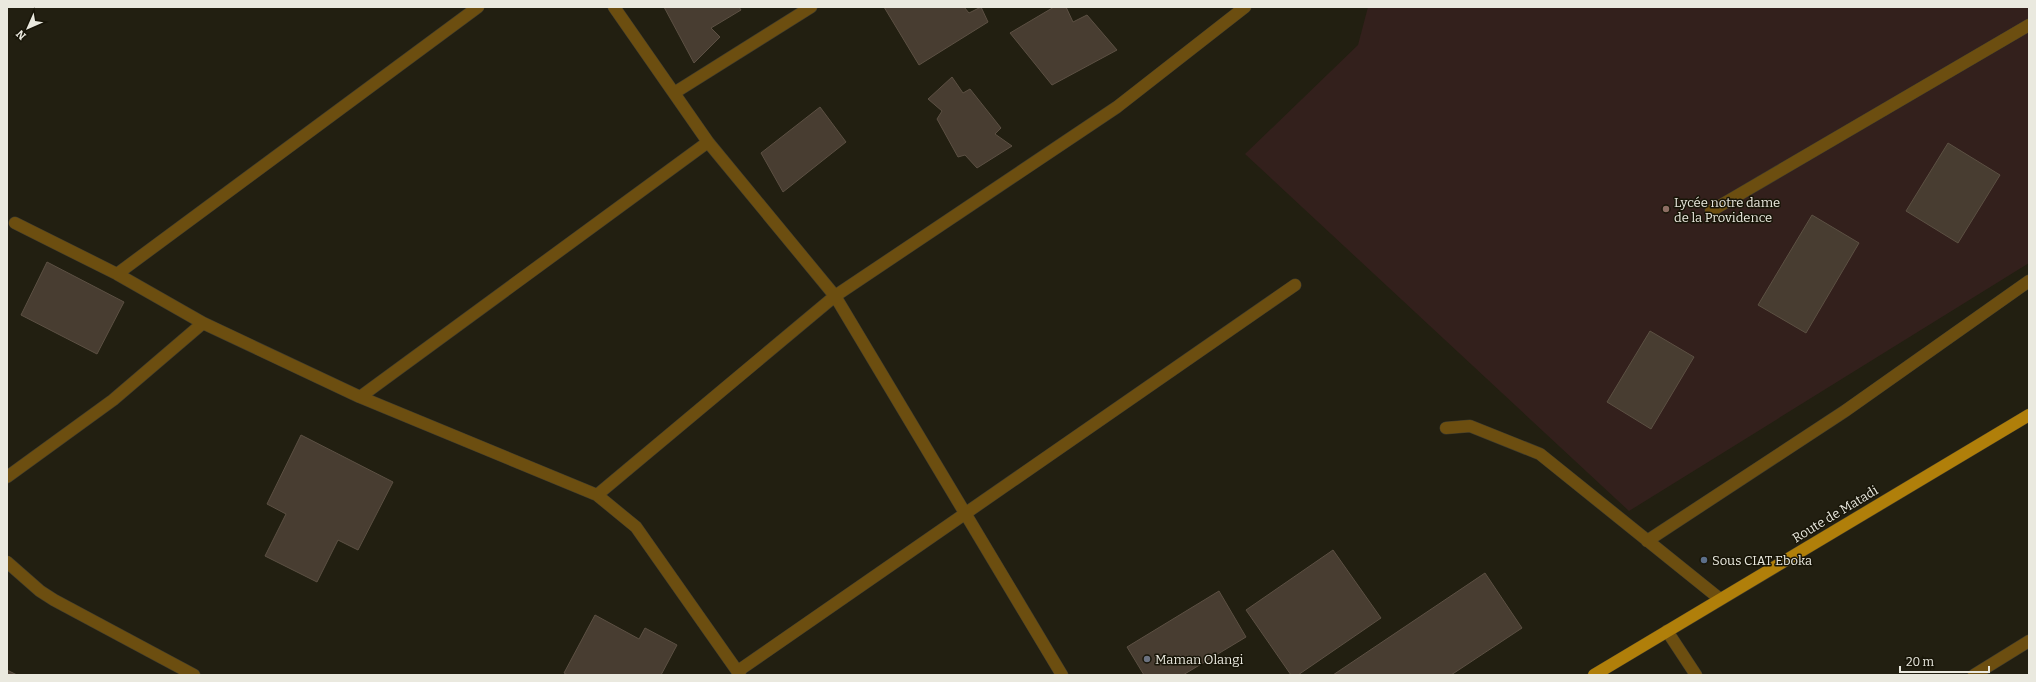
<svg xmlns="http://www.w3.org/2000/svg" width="2036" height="682" font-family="Bitter,serif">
<rect width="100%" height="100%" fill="#221f11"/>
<path fill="#33201c" d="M1368,7H2029V263L1629,511L1245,154L1358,45Z"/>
<path fill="#483d31" stroke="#5c5043" d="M664,7H739L741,10L711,28L720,37L694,63Z
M884,7H964L969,13L981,7L988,22L919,65Z
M1054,7H1066L1073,22L1087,15L1117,50L1052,85L1010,33Z
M952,77L963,93L970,89L1001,128L995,134L1012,146L977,168L965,155L958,157L937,119L942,111L928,99Z
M820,107L846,142L783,192L761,153Z
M1948,143L2000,175L1958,243L1906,211Z
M1812,215L1859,243L1806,333L1758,305Z
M47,262L124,302L97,354L21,315Z
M1650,331L1694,357L1651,429L1607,402Z
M301,435L393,482L358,550L338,540L317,582L265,556L286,514L267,504Z
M1333,550L1381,618L1298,675H1291L1246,610Z
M1485,573L1522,628L1451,675H1333Z
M1219,591L1246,637L1183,675H1144L1127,647Z
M595,615L639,639L645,628L677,645L661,675H568L564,673Z
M7,670L17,675H7Z"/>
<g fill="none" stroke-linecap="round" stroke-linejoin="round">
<g stroke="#3e3b2e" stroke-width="13">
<path id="service" d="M1711,211L2029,25"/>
</g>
<g stroke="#3e3b2e" stroke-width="13">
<path id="minor" d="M614,7L708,142L835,296L1062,675
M674,93L811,7
M15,223L117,274L203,323L360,397L597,495L636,527L740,675
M117,274L478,7
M360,397L708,142
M1446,428L1470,426L1540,454L1720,599
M7,477L113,400L203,323
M597,495L835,296L1117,107L1245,7
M1647,541L1845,411L2029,281
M7,562L40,591L54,600L194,675
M1667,631L1696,675
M738,671L1295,285
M1974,675L2029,641"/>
</g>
<g stroke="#3e3b2e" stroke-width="13">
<path id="primary" d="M1594,675L2029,415"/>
</g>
<use href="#service" stroke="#6c4e10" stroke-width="12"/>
<use href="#minor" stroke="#6c4e10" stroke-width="12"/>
<use href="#primary" stroke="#b07f0a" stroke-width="12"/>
</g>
<circle fill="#8d6e63" stroke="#181508" stroke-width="1.5" cx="1666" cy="209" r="4"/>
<circle fill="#5c6f8a" stroke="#181508" stroke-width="1.5" cx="1704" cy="560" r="4"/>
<circle fill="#6b7280" stroke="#181508" stroke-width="1.5" cx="1147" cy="659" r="4"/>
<g text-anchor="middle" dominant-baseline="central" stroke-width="3" stroke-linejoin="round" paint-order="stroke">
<g font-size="13" fill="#eae9df" stroke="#181508" text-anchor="start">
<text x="1674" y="202">Lycée notre dame<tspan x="1674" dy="15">de la Providence</tspan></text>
<text x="1712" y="560">Sous CIAT Eboka</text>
<text x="1155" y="659">Maman Olangi</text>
</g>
<g font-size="13" fill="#eae9df" stroke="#181508">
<text transform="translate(1835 514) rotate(-31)">Route de Matadi</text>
</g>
</g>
<rect width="2036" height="682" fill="none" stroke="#eae9df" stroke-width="16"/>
<g transform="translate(28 28) rotate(225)" stroke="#181508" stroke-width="3" paint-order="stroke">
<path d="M0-3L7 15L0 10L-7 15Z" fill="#eae9df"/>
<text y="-6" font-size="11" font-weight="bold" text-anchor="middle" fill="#eae9df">N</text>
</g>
<path d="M1900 666v6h89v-6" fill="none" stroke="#eae9df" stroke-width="2"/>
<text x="1906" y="666" font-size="12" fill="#eae9df" stroke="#181508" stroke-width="3" paint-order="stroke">20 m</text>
</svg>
